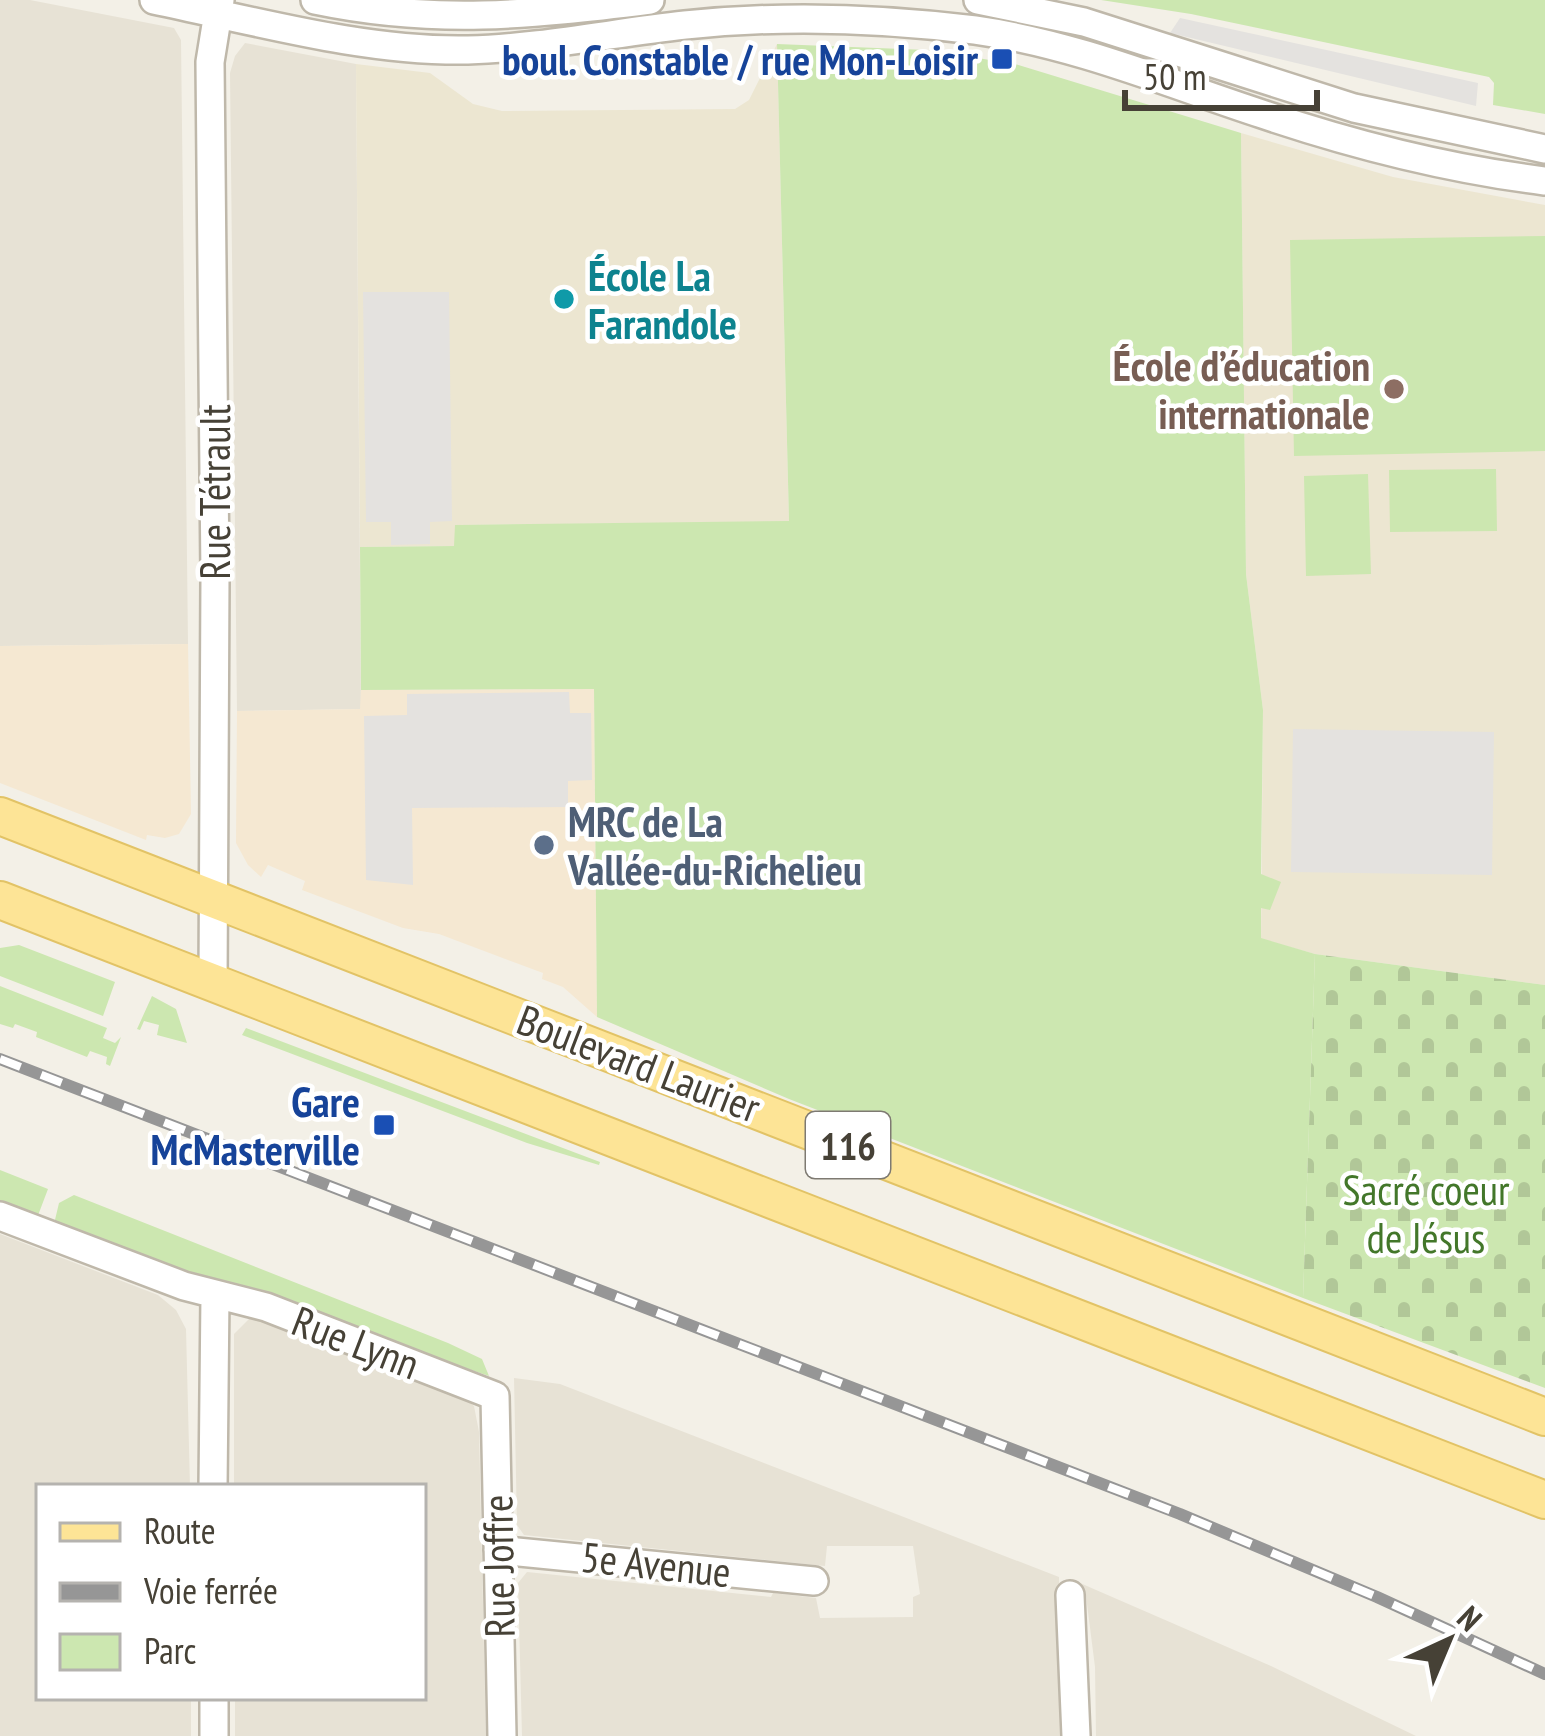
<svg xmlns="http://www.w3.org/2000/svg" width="1545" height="1736" font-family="'PT Sans Narrow',sans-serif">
<defs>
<pattern id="cemetery-stones" width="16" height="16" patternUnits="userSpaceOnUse" patternTransform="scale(3)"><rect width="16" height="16" fill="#cce7b0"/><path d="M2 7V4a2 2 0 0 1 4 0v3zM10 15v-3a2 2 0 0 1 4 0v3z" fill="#b1c798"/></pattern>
</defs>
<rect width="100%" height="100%" fill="#f3f0e7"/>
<path fill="#e7e2d5" d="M0,0H30L174,28L181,40L188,644L0,646Z
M245,43L356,64L361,709L237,711L230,73L235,56Z
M0,1234L158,1295L176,1310L186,1329L190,1487H39V1697H191V1736H0Z
M251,1317L466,1399L474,1406L479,1432L486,1736H235V1697H423V1487H234V1334Z
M514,1378L560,1384L1059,1577L1060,1736H522L518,1583L527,1572L771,1597L773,1593L816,1598L820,1618L913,1617V1597L920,1594L913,1546H827L825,1566L524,1535L517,1525Z
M1080,1583L1271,1666L1416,1736H1096L1095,1667L1086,1596Z"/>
<path fill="#f5e8d2" d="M188,644L191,814L179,834L165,838L147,835L146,840L0,783V646Z
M594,689L597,1017L563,987L542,979L543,973L439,934L403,928L302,890L305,881L268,865L261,877L248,865L236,843L237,711L360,709L361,690Z"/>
<path fill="#ece6d1" d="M777,44L789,522L456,525L455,546L360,547L356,64L430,73L473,104L502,111L735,109L749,100Z
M1241,133L1393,177L1545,205V985L1315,954L1261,939L1263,710L1246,574Z"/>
<path fill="#cce7b0" d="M1101,0H1545V114L1493,105L1494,83L1489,77L1191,14Z
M777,44L927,50L1015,64L1241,133L1246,574L1263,710L1261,874L1281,882L1270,910L1261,908V938L1315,954L1303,1298L789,1099L597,1017L594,689L361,690L360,547L454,546L455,525L789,521Z
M1545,236V451L1294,456L1290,240Z
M1496,469L1497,531L1390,532L1389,470Z
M1368,474L1371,574L1306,576L1304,476Z
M19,945L115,982L103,1016L0,976V948Z
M0,986L107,1028L103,1038L115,1043L121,1037L110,1066L106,1064L107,1057L90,1051L87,1057L36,1037L37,1032L15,1024L13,1028L0,1024Z
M152,996L176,1009L187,1043L157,1035L159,1025L144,1021L140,1030L137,1029Z
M246,1028L600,1162L599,1165L527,1143L242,1035Z
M0,1170L48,1189L37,1218L0,1203Z
M74,1195L448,1343L482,1359L489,1376L192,1276L54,1224L59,1203Z"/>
<path fill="url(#cemetery-stones)" d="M1315,954L1545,985V1388L1303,1298Z"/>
<path fill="#e4e2df" d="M1180,18L1478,83L1476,106L1170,33Z
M363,292H449L452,521L430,522V544L391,545V522H366Z
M569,692L570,713H591L592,780L568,781V807L412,808L413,885L366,880L364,716L407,715V694Z
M1293,729L1494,732L1492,875L1291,872Z"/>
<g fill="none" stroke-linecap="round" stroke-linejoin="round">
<g stroke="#bfb8aa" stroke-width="32">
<path id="minor" d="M154,0C256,21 364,52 468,50C541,48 612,33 685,25C780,15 879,18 975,30C1075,44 1167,83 1262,114C1354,145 1449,169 1545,181
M315,0C435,25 530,15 650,0
M978,0L1084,22L1354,108L1545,149
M213,985L215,577L210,62L220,0
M0,1216L184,1286L266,1307L495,1396L502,1736
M213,1487L215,1295
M498,1550L814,1581
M1070,1595L1076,1736
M214,1697V1736"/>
</g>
<g stroke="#e2c366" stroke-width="40">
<path id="major" d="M0,816L1545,1417
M0,900L1545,1500"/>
</g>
<use href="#minor" stroke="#fff" stroke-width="27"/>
<use href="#major" stroke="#fde496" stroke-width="36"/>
<g stroke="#969696" stroke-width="12">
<path id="rail" d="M0,1059L1180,1514L1377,1597L1545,1674"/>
</g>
<use href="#rail" stroke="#fff" stroke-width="8" stroke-dasharray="22" stroke-linecap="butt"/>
</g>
<g fill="#1a4fb4" stroke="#fff" stroke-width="4.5">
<rect x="990" y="47" width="24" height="24" rx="6"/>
<rect x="372" y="1113" width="24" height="24" rx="6"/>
</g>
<circle fill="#0f9aa8" stroke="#fff" stroke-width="4.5" cx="564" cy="299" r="12"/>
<circle fill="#8d6e63" stroke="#fff" stroke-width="4.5" cx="1394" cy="389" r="12"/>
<circle fill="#5c6f8a" stroke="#fff" stroke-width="4.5" cx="544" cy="845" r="12"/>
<g text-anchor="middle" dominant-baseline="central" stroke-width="9" stroke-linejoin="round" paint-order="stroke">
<rect fill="#fff" stroke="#7e7a72" stroke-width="3" x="806" y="1112" width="84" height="66" rx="9"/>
<g font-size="39" font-weight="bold" fill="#464136">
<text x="848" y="1145">116</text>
</g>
<g font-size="42" font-weight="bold" fill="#164399" stroke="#fff" text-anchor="end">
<text x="978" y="59">boul. Constable / rue Mon-Loisir</text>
<text x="360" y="1101">Gare<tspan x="360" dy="48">McMasterville</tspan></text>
</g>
<g font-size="42" font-weight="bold" fill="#0d838f" stroke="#fff" text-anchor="start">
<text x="588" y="275">École La<tspan x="588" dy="48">Farandole</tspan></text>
</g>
<g font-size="42" font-weight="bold" fill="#785e54" stroke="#fff" text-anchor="end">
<text x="1370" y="365">École d’éducation<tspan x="1370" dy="48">internationale</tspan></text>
</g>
<g font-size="42" fill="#464136" stroke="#fff">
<text transform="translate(214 492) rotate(-90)">Rue Tétrault</text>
<text transform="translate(639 1063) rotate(21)">Boulevard Laurier</text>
<text transform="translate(356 1342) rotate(21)">Rue Lynn</text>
<text transform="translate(656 1564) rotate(6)">5e Avenue</text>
<text transform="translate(498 1566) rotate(-91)">Rue Joffre</text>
</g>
<g font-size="42" font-weight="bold" fill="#4e5e75" stroke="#fff" text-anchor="start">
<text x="568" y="821">MRC de La<tspan x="568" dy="48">Vallée-du-Richelieu</tspan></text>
</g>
<g font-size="42" fill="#43772a" stroke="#fff">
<text x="1426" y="1189">Sacré coeur<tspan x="1426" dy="48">de Jésus</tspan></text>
</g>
</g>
<rect x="36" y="1484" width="390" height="216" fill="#ffffff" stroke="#b5b3af" stroke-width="3"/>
<rect x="60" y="1523" width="60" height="18" fill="#fde496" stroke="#b5b3af" stroke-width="3"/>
<text x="144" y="1544" font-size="36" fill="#464136">Route</text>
<rect x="60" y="1583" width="60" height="18" fill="#969696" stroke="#b5b3af" stroke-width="3"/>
<text x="144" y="1604" font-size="36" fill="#464136">Voie ferrée</text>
<rect x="60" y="1634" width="60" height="36" fill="#cce7b0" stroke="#b5b3af" stroke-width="3"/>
<text x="144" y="1664" font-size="36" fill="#464136">Parc</text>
<g transform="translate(1449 1640) rotate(44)" stroke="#ffffff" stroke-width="9" paint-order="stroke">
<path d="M0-9L21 45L0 30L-21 45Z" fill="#464136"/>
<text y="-18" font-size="33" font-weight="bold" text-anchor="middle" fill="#464136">N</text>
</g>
<path d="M1125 90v18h192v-18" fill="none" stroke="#464136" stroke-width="6"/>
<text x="1143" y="90" font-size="36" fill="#464136" stroke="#ffffff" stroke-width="9" paint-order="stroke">50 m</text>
</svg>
